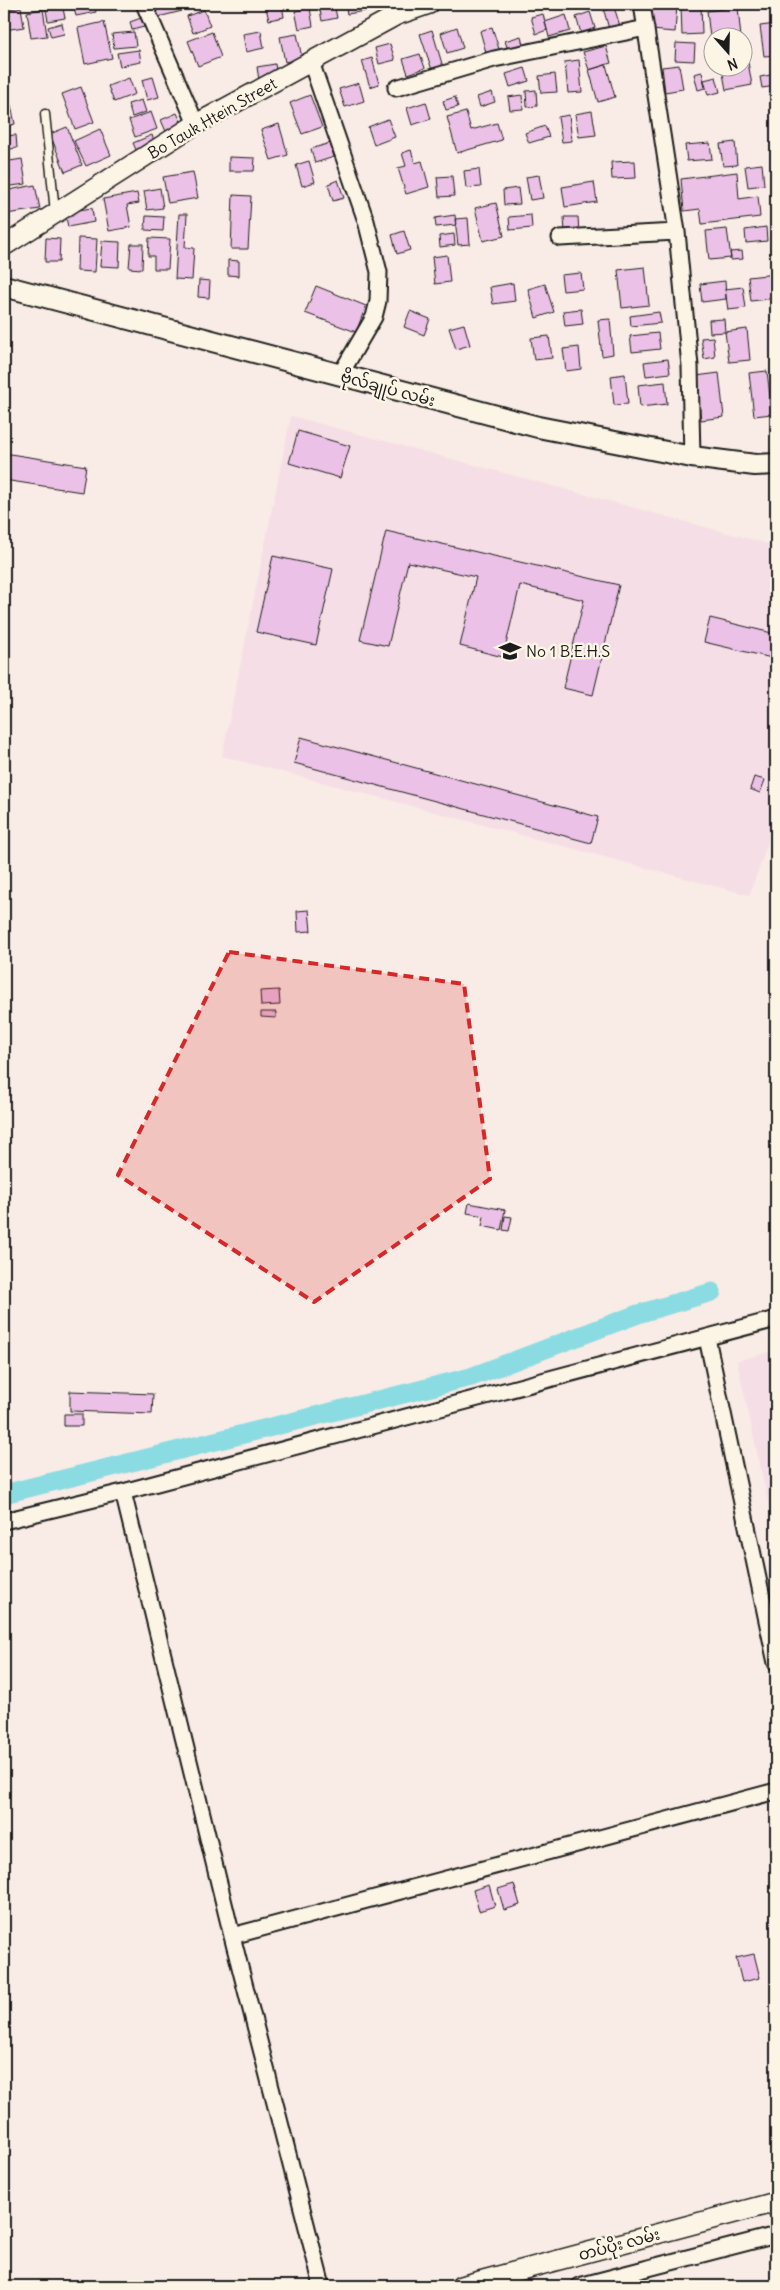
<svg xmlns="http://www.w3.org/2000/svg" width="780" height="2290" font-family="Delius,'Noto Sans Myanmar',sans-serif">
<rect width="100%" height="100%" fill="#f9ebe5"/>
<filter id="ink" filterUnits="userSpaceOnUse"><feTurbulence type="fractalNoise" baseFrequency=".02" numOctaves="2"/><feDisplacementMap in="SourceGraphic" scale="10" xChannelSelector="R" yChannelSelector="G"/><feConvolveMatrix kernelMatrix="1 2 1 2 8 2 1 2 1" color-interpolation-filters="sRGB"/></filter>
<g filter="url(#ink)">
<path fill="#f5dee6" d="M291,416L776,546V821L749,895L222,756Z
M776,1350V1538L737,1361Z"/>
<g fill="none" stroke-linecap="round" stroke-linejoin="round">
<path stroke="#8bdce2" stroke-width="19" d="M4,1494L471,1377L638,1314L712,1292"/>
</g>
<path fill="#ecc1e7" stroke="#1c1c1c" d="M45,4H62L65,18L48,21Z
M73,4H94L96,12L76,16Z
M168,4H180L182,11L158,17L155,7Z
M184,4H199L200,6L186,10Z
M319,4H334L337,18L322,21Z
M345,4H364L365,11L347,14Z
M653,4L677,5L675,32L651,30Z
M282,5L284,17L269,20L266,8Z
M701,5L702,34L682,35L681,6Z
M21,7L24,27L4,30V10Z
M614,7L620,26L609,29L604,11Z
M738,7L741,38H712V55L707,11Z
M310,8L313,26L299,29L295,11Z
M43,9L47,36L31,38L27,12Z
M204,10L210,26L193,33L187,16Z
M590,12L595,28L581,33L576,17Z
M543,14L547,30L536,34L531,17Z
M566,15L570,31L549,37L545,22Z
M141,18L144,27L132,30L130,22Z
M104,22L112,58L85,64L78,28Z
M62,23L64,34L51,37L48,27Z
M776,24V55L764,56L760,26Z
M457,27L463,48L447,53L441,33Z
M492,27L500,52L487,56L480,31Z
M432,30L443,67L432,70L420,34Z
M261,31L264,48L246,52L243,34Z
M134,32L136,46L114,48L112,34Z
M212,32L221,57L198,66L188,41Z
M297,34L302,58L285,62L280,37Z
M521,36L523,45L508,50L505,41Z
M676,43L695,44L694,61L675,60Z
M390,44L395,60L379,64L375,48Z
M606,46L611,63L589,70L583,52Z
M139,50L141,62L120,66L117,53Z
M420,54L425,68L408,74L403,59Z
M372,58L379,84L370,87L362,61Z
M579,60L582,92L568,93L565,62Z
M748,62L752,85L726,90L722,68H742V63Z
M275,64L277,76L259,80L257,67Z
M606,65L615,97L598,102L589,70Z
M679,65L683,89L665,92L662,67Z
M525,68L529,81L510,87L506,74Z
M702,72L705,88L698,90L694,74Z
M555,74L557,92L541,93L539,76Z
M776,74V86L762,88L760,77Z
M153,77L159,97L147,100L142,80Z
M716,77L720,92L708,95L704,80Z
M129,78L135,94L114,102L108,86Z
M359,83L364,101L345,107L339,89Z
M81,87L94,122L75,129L62,94Z
M536,90L537,106L527,107L526,91Z
M492,92L495,102L480,107L477,97Z
M310,95L322,127L302,134L290,103Z
M522,95L523,109L510,110L508,97Z
M455,97L458,107L446,110L443,101Z
M142,100L146,112L132,117L128,104Z
M426,102L431,119L412,125L407,108Z
M11,105L15,124L4,127V106Z
M592,111L596,135L579,137L575,114Z
M151,112L157,129L135,137L129,120Z
M466,112L471,130L497,123L502,140L457,153L447,117Z
M177,113L184,128L168,136L161,120Z
M569,115L572,141L562,142L558,117Z
M388,119L395,137L374,145L368,127Z
M279,124L288,155L271,160L261,130Z
M545,126L549,137L529,143L525,133Z
M67,127L82,165L65,172L50,134Z
M100,129L111,155L86,166L74,141Z
M16,135L17,148L4,150V136Z
M152,135L155,144L137,152L133,143Z
M735,142L737,165L723,166L720,144Z
M330,143L334,157L315,163L311,149Z
M710,143L712,159L687,161L685,145Z
M411,150L415,163L422,161L429,187L406,194L398,168L406,166L402,153Z
M229,157L255,158L254,171H229Z
M22,159L26,184L4,187V162Z
M309,161L315,182L302,186L296,165Z
M635,161L636,178L612,179L611,162Z
M762,164L764,185L748,187L745,166Z
M479,169L481,187L466,188L464,171Z
M193,172L198,198L168,203L163,177Z
M737,172L739,199L758,196L760,217L702,224L700,209L684,211L681,179Z
M539,175L543,198L530,200L526,177Z
M452,176L454,196L439,197L437,177Z
M338,180L344,198L333,201L328,184Z
M594,182L597,202L565,207L562,187Z
M35,185L40,209L6,214L4,191Z
M160,188L163,208L147,210L144,191Z
M518,188L520,204L504,205L503,190Z
M137,193L139,203L127,205L131,227L109,231L103,199Z
M233,195L251,196L248,249H231Z
M496,203L504,236L483,241L475,208Z
M776,205V221H772L770,206Z
M92,208L94,222L68,227L65,212Z
M179,214H187L185,247L194,248L192,280L175,279Z
M455,215L456,225L436,227L435,218Z
M531,215L532,228L510,230L509,217Z
M146,216L164,217L163,231L145,230Z
M564,217H578L579,233H565Z
M468,218L470,244L458,245L455,219Z
M766,227L767,241L746,243L745,230Z
M727,229L731,258L709,260L706,231Z
M404,231L410,250L397,254L392,235Z
M454,234L455,245L440,247L439,236Z
M46,238L60,239L59,262H45Z
M78,238L97,239L95,272L77,271Z
M149,238L170,239L168,269H154V256H148Z
M102,241L120,242L119,267L100,266Z
M131,244H143L142,269L129,268Z
M742,251L743,259L731,260L730,252Z
M447,255L450,282L435,284L432,257Z
M228,260L239,261V276L228,275Z
M645,267L649,305L622,308L618,270Z
M581,273L583,289L563,291L561,275Z
M776,274V298L751,301L748,277Z
M199,280L210,281L209,298L198,297Z
M725,281L726,299L702,302L700,284Z
M513,283L515,301L493,304L490,287Z
M545,284L554,312L536,318L528,289Z
M316,286L366,306L356,332L305,313Z
M743,287L746,308L728,310L725,289Z
M581,309L583,324L565,326L563,311Z
M410,311L430,319L424,335L404,327Z
M659,312L661,323L631,326L630,316Z
M610,319L613,354L602,356L598,320Z
M724,319L725,332L710,333L709,320Z
M464,324L470,345L456,349L449,328Z
M747,329L750,360L729,362L725,332Z
M658,333L660,349L632,352L630,336Z
M549,336L552,358L534,360L531,338Z
M713,337L715,357L704,359L701,338Z
M579,347L581,369L566,371L563,349Z
M668,359L670,373L646,376L644,362Z
M767,371L772,414L754,416L749,373Z
M719,373L724,417L701,420L696,376Z
M625,374L628,404L614,405L611,376Z
M665,382L667,404L640,407L638,385Z
M298,431L350,446L340,478L289,463Z
M4,453L86,466L82,492L4,480Z
M386,531L619,585L593,695L563,688L584,600L520,585L503,657L460,646L476,577L408,562L388,646L360,640Z
M273,556L333,569L316,645L256,632Z
M710,618L776,634V659L704,642Z
M301,737L598,817L591,843L294,763Z
M754,777L765,780L760,793L750,789Z
M309,910L311,931L298,932L297,911Z
M279,990L280,1005L261,1006L260,991Z
M261,1012H276V1018L261,1017Z
M469,1203L505,1210L501,1230L482,1226L484,1216L467,1213Z
M505,1216L512,1217L509,1231L503,1230Z
M70,1391L153,1394L152,1414L70,1411Z
M64,1414H82V1426H64Z
M514,1884L520,1905L504,1910L498,1889Z
M489,1885L495,1906L479,1911L473,1890Z
M754,1954L760,1978L742,1982L736,1958Z"/>
<g fill="none" stroke-linecap="round" stroke-linejoin="round">
<g stroke="#1c1c1c" stroke-width="11">
<path id="service" d="M45,114L55,212"/>
</g>
<g stroke="#1c1c1c" stroke-width="19">
<path id="minor" d="M144,4L196,124
M642,4L677,232L690,366L692,457
M311,62L366,221L379,272L378,301L374,317L340,375
M396,88L494,59L646,28
M560,238L677,232
M707,1338L776,1663
M123,1492L232,1936L322,2286
M4,1521L123,1492L776,1319
M232,1936L776,1791
M579,2286L776,2235"/>
</g>
<g stroke="#1c1c1c" stroke-width="22">
<path id="tertiary" d="M4,246L196,124L397,15L429,4
M461,2286L776,2202"/>
</g>
<g stroke="#1c1c1c" stroke-width="24">
<path id="secondary" d="M4,286L538,427L692,457L755,465L776,464"/>
</g>
<use href="#service" stroke="#fcf5e5" stroke-width="8"/>
<use href="#minor" stroke="#fcf5e5" stroke-width="15"/>
<use href="#tertiary" stroke="#fcf5e5" stroke-width="19"/>
<use href="#secondary" stroke="#fcf5e5" stroke-width="20"/>
</g>
</g>
<path fill="#d62828" fill-opacity="0.2" stroke="#d62828" stroke-width="4" stroke-dasharray="10 6" stroke-linejoin="round" d="M229,952L464,984L490,1179L314,1302L118,1175Z"/>
<defs>
<g id="school-bare" transform="scale(1.725)"><path d="M0-5L7-2L0 1L-7-2ZM-4 1L0 2.5L4 1V4Q0 6-4 4Z" fill="#1c1c1c" stroke="#fcf5e5" stroke-width="2.5" paint-order="stroke"/></g>
</defs>
<g fill-rule="evenodd">
<use href="#school-bare" x="510" y="651"/>
</g>
<g text-anchor="middle" dominant-baseline="central" stroke-width="5" stroke-linejoin="round" paint-order="stroke">
<g font-size="16" fill="#1c1c1c" stroke="#fcf5e5">
<text transform="translate(212 118) rotate(-30)">Bo Tauk Htein Street</text>
<text transform="translate(388 388) rotate(15)">ဗိုလ်ချုပ် လမ်း</text>
<text transform="translate(619 2244) rotate(-15)">တပ်ပိုး လမ်း</text>
</g>
<g font-size="16" fill="#1c1c1c" stroke="#fcf5e5" text-anchor="start">
<text x="526" y="651">No 1 B.E.H.S</text>
</g>
</g>
<rect width="780" height="2290" fill="none" stroke="#fcf5e5" stroke-width="20"/>
<rect x="10" y="10" width="760" height="2270" fill="none" stroke="#1c1c1c" stroke-width="2" filter="url(#ink)"/>
<g transform="translate(728 52) rotate(160)"><circle r="24" fill="#fcf5e5" stroke="#a29e95"/>
<path d="M0-4L9 19L0 12L-9 19Z" fill="#1c1c1c"/>
<text y="-8" font-size="14" font-weight="bold" text-anchor="middle" fill="#1c1c1c">N</text>
</g>
</svg>
